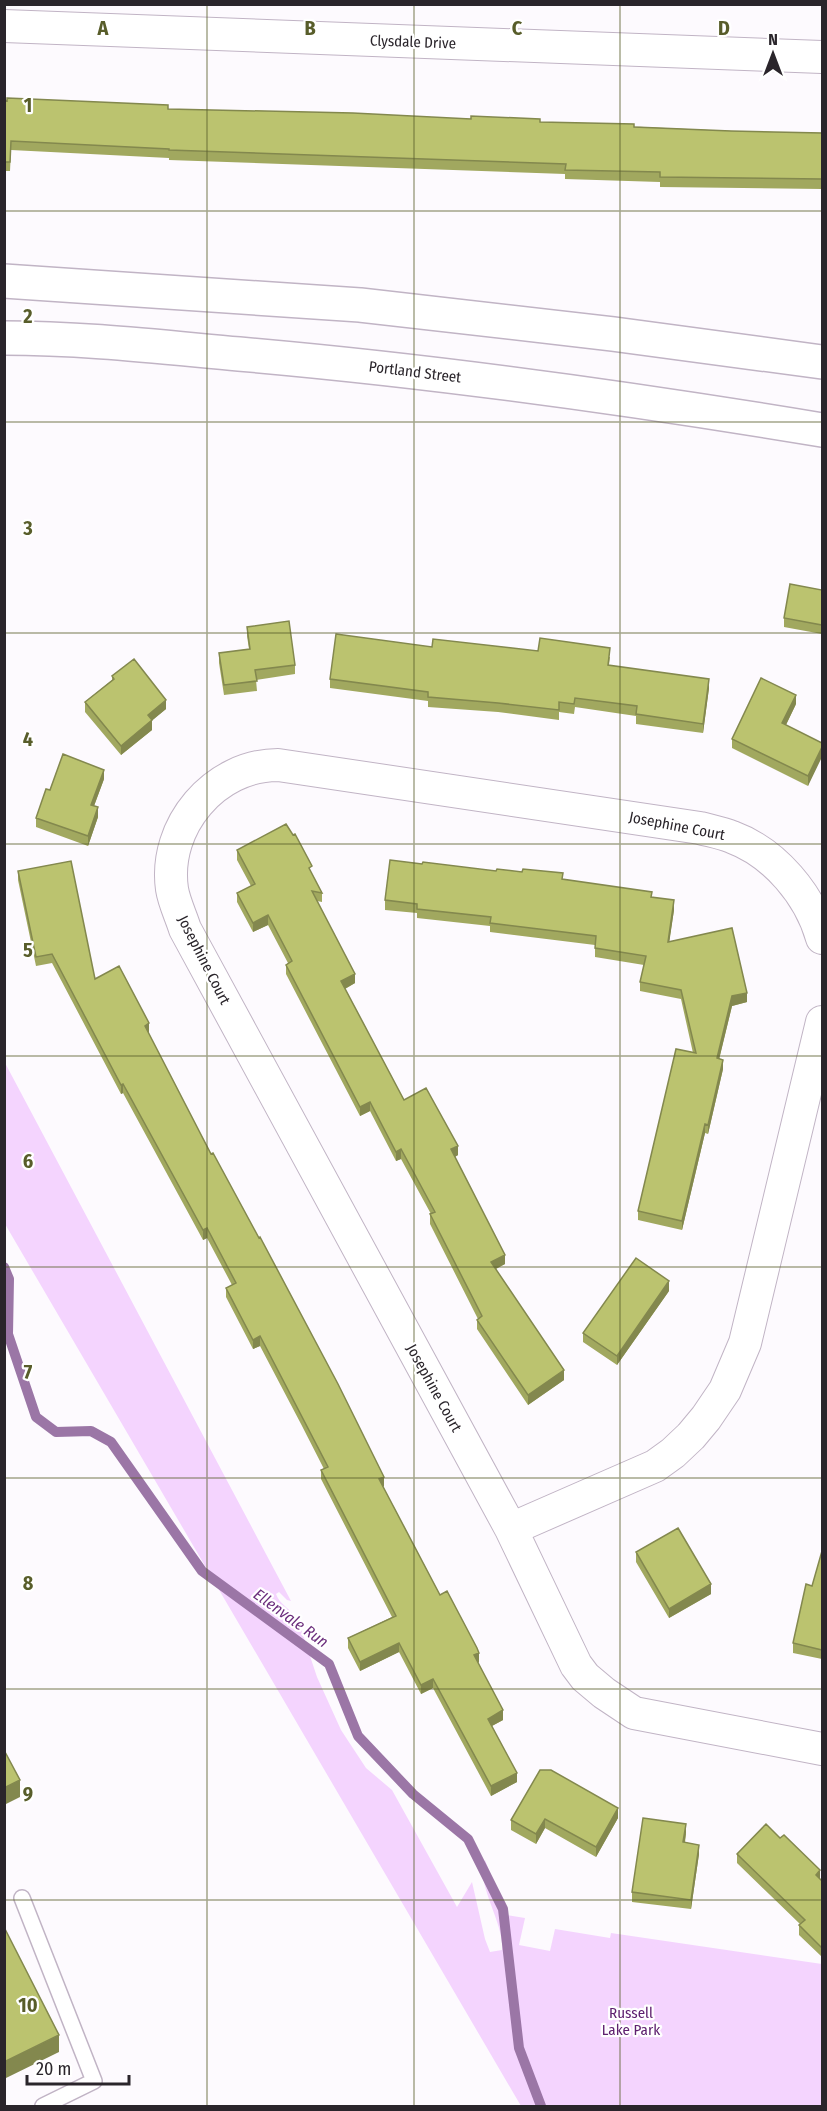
<svg xmlns="http://www.w3.org/2000/svg" width="827" height="2111" font-family="'Fira Sans Condensed',sans-serif">
<rect width="100%" height="100%" fill="#fdfafe"/>
<path fill="#f4d4fe" d="M4,1061L291,1601L287,1600L279,1592L276,1594C279,1604 292,1610 298,1620L317,1677L341,1730L366,1768L392,1790L457,1907L472,1882L485,1939L490,1952L502,1950C505,1924 474,1881 485,1860L507,1915L525,1918L519,1945L550,1951L555,1929L610,1938L611,1933L822,1964V2106H521L5,1224Z"/>
<g fill="none" stroke-linecap="round" stroke-linejoin="round">
<path stroke="#9b76a6" stroke-width="10" d="M4,1267L9,1279L8,1334L36,1417L56,1432L91,1431L111,1442L202,1571L329,1664L358,1736L413,1794L468,1839L503,1909L519,2048L541,2106"/>
<g stroke="#c1b4c5" stroke-width="18">
<path id="service" d="M22,1898L94,2081L43,2106"/>
</g>
<g stroke="#c1b4c5" stroke-width="34">
<path id="minor" d="M4,26L822,57
M822,938C810,895 775,853 732,837C722,833 711,831 700,828L278,765C215,765 163,826 172,889C174,902 181,916 185,929L511,1529L576,1665L585,1677L604,1693L634,1713L822,1749
M511,1529L655,1466L673,1453L691,1436L706,1418L725,1390L745,1343L822,1022"/>
</g>
<g stroke="#c1b4c5" stroke-width="36">
<path id="secondary" d="M4,281L360,305L613,334L822,362
M4,338C83,338 161,347 239,354C435,371 629,398 822,430"/>
</g>
<use href="#service" stroke="#fff" stroke-width="15"/>
<use href="#minor" stroke="#fff" stroke-width="32"/>
<use href="#secondary" stroke="#fff" stroke-width="33"/>
</g>
<path fill="#a1a85f" d="M4,100L168,109L471,119L731,131L822,133V189L660,187V182L565,179V174L169,160V158L11,150L10,171H4Z
M822,590V634L784,627V618Z
M247,627L295,665V674L256,680L257,691L224,695L219,663V653L249,649L247,636Z
M432,647L538,651L610,657L609,665L709,688L703,733L636,724V716L575,707L574,714L559,712V720L498,712L428,707V701L330,688V679Z
M112,676L166,709L152,720V730L121,755L85,712V702L112,680Z
M796,704L786,725L822,743L808,786L732,748V739Z
M104,779L94,806L98,817L88,846L36,827V818L50,790Z
M237,850L312,874L322,893V902L317,901L355,983L345,989L404,1100L458,1155L455,1157L505,1264L496,1269L564,1380L528,1405L477,1329V1320L478,1319L430,1224V1214H431L401,1159L396,1161L370,1111L360,1116L286,974V965L288,963L268,925L253,932L237,902V893L251,886L237,860Z
M422,864L563,879L652,897L674,910L669,942L747,1002L732,1006L719,1059L723,1069L708,1134L705,1133L682,1230L638,1220V1211L693,1053L681,999L640,991V982L644,965L595,957V945L490,932V926L417,918V913L385,910V900Z
M18,871L95,979L149,1033H148L211,1154L384,1486L383,1487L440,1595L479,1662L478,1663L503,1720L492,1726L517,1782L491,1796L433,1688L421,1694L399,1652L360,1671L348,1648V1638L392,1617L321,1479V1470L324,1469L301,1424L260,1346L253,1349L226,1297V1288L232,1285L207,1238L203,1240L123,1093L121,1094L52,963L36,966L18,880Z
M669,1291L617,1365L583,1342V1333Z
M822,1551V1659L793,1653V1643L812,1586Z
M636,1552L711,1594L669,1618L636,1562Z
M618,1808V1818L596,1857L545,1828L536,1844L511,1830V1820Z
M686,1833L685,1843L699,1854L691,1909L632,1902V1892Z
M737,1854L820,1879L822,1881V1955L821,1956L799,1935V1925L800,1924L737,1863Z"/>
<path fill="#83884e" d="M709,679V688L703,733V724Z
M796,695V704L782,733V723Z
M166,700V709L148,724V715Z
M152,720V730L121,755V746Z
M822,747V757L808,786V776Z
M104,770V779L91,814V805Z
M98,807V817L88,846V836Z
M674,900V910L668,951V942Z
M268,915V925L253,932V923Z
M355,974V983L341,991V981Z
M747,993V1002L732,1006L717,1068V1058L732,996Z
M149,1023V1033L145,1035V1026Z
M723,1060V1069L708,1134V1125Z
M123,1084V1093L121,1094V1085Z
M370,1102V1111L360,1116V1107Z
M705,1124V1133L682,1230V1221Z
M458,1146V1155L451,1159V1149Z
M401,1149V1159L396,1161V1152Z
M207,1228V1238L203,1240V1230Z
M505,1255V1264L491,1271V1262Z
M669,1281V1291L617,1365V1356Z
M260,1336V1346L253,1349V1340Z
M564,1370V1380L528,1405V1395Z
M384,1477V1486L379,1489V1479Z
M711,1584V1594L669,1618V1609Z
M399,1643V1652L360,1671V1662Z
M479,1653V1662L474,1665V1655Z
M433,1679V1688L421,1694V1685Z
M503,1710V1720L488,1728V1719Z
M517,1773V1782L491,1796V1786Z
M20,1780V1797L4,1805V1788Z
M618,1808V1818L596,1857V1847Z
M545,1819V1828L536,1844V1834Z
M686,1824V1833L683,1852V1842Z
M699,1845V1854L691,1909V1900Z
M820,1870V1880L816,1875Z
M822,1946V1955L821,1956V1947Z
M59,2035V2052L4,2079V2062Z"/>
<path fill="#bbc36f" stroke="#83884e" stroke-width="1.5" d="M7,98L168,105V109L353,113L471,119V116L540,119V122L634,124V127L731,131L822,133V179L660,177V172L565,170L566,164L169,150V149L11,141L10,162H4V100L7,101Z
M790,584L822,590V625L784,618Z
M289,621L295,665L255,670L257,681L224,685L219,653L250,649L247,627Z
M336,634L432,647L433,639L538,651L540,638L610,648L608,665L709,679L703,724L636,714L637,706L575,698L574,704L559,702V710L498,703L428,697V692L330,679Z
M134,659L166,700L148,715L152,720L121,746L85,702L114,679L112,676Z
M761,678L796,695L782,723L822,743V747L808,776L732,739Z
M63,754L104,770L91,805L98,807L88,836L36,818L46,789L50,790Z
M286,824L293,835L295,834L312,866L309,868L322,893L312,891L355,974L341,981L404,1100L426,1088L458,1146L451,1149L505,1255L491,1262L564,1370L528,1395L477,1320L482,1316L430,1214L435,1212L401,1149L396,1152L370,1102L360,1107L286,965L292,961L268,915L253,923L237,893L255,884L237,850Z
M390,860L422,864L423,862L496,871L497,869L522,872L523,869L563,873L562,879L652,892L651,897L674,900L668,942L732,928L747,993L732,996L717,1058L723,1060L708,1125L705,1124L682,1221L638,1211L676,1049L696,1053L681,990L640,982L646,956L595,948L596,936L490,923L491,917L417,909V904L385,900Z
M71,861L95,979L119,966L149,1023L145,1026L211,1154L213,1153L259,1238L260,1237L338,1384L384,1477L379,1479L440,1595L447,1591L477,1648L479,1653L474,1655L503,1710L488,1719L517,1773L491,1786L433,1679L421,1685L399,1643L360,1662L348,1638L396,1616L321,1470L328,1467L260,1336L253,1340L226,1288L236,1283L207,1228L203,1230L123,1084L121,1085L52,954L36,957L18,871Z
M636,1258L669,1281L617,1356L583,1333Z
M678,1528L711,1584L669,1609L636,1552Z
M822,1551V1650L793,1643L806,1584L812,1586Z
M4,1750L20,1780L4,1788Z
M540,1770H551L618,1808L596,1847L545,1819L536,1834L511,1820Z
M643,1818L686,1824L683,1842L699,1845L691,1900L632,1892Z
M766,1824L780,1838L784,1835L820,1870L816,1875L822,1881V1946L821,1947L799,1925L805,1920L737,1854Z
M4,1927L59,2035L4,2062Z"/>
<path fill="none" stroke="#585d2a" stroke-width="1.5" stroke-opacity="0.55" d="M207,4V2106M414,4V2106M620,4V2106M4,211H822M4,422H822M4,633H822M4,844H822M4,1056H822M4,1267H822M4,1478H822M4,1689H822M4,1900H822"/>
<g text-anchor="middle" dominant-baseline="central" stroke-width="4.5" stroke-linejoin="round" paint-order="stroke">
<g font-size="15" fill="#2a252b" stroke="#fff">
<text transform="translate(413 42) rotate(2)">Clysdale Drive</text>
<text transform="translate(415 372) rotate(7)">Portland Street</text>
<text transform="translate(677 826) rotate(11)">Josephine Court</text>
<text transform="translate(204 960) rotate(63)">Josephine Court</text>
<text transform="translate(434 1388) rotate(61)">Josephine Court</text>
</g>
<g font-size="15" fill="#5e206f" stroke="#fff">
<text x="631" y="2013">Russell<tspan x="631" dy="17">Lake Park</tspan></text>
</g>
<g font-size="16" font-style="italic" fill="#6b2d7c" stroke="#fff">
<text transform="translate(291 1618) rotate(36)">Ellenvale Run</text>
</g>
</g>
<g font-size="20" text-anchor="middle" font-weight="bold" fill="#585d2a" stroke="#fff" stroke-width="4.5" stroke-linejoin="round" paint-order="stroke">
<text x="103" y="35">A</text>
<text x="310" y="35">B</text>
<text x="517" y="35">C</text>
<text x="724" y="35">D</text>
<text x="28" y="112">1</text>
<text x="28" y="323">2</text>
<text x="28" y="535">3</text>
<text x="28" y="746">4</text>
<text x="28" y="957">5</text>
<text x="28" y="1168">6</text>
<text x="28" y="1379">7</text>
<text x="28" y="1590">8</text>
<text x="28" y="1801">9</text>
<text x="28" y="2012">10</text>
</g>
<rect width="827" height="2111" fill="none" stroke="#2a252b" stroke-width="12"/>
<g transform="translate(773 54)" stroke="#ffffff" stroke-width="4.5" paint-order="stroke">
<path d="M0-4.5L10 22L0 15L-10 22Z" fill="#2a252b"/>
<text y="-9" font-size="16" font-weight="bold" text-anchor="middle" fill="#2a252b">N</text>
</g>
<path d="M27 2075v9h102v-9" fill="none" stroke="#2a252b" stroke-width="3"/>
<text x="36" y="2075" font-size="18" fill="#2a252b" stroke="#ffffff" stroke-width="4.5" paint-order="stroke">20 m</text>
</svg>
